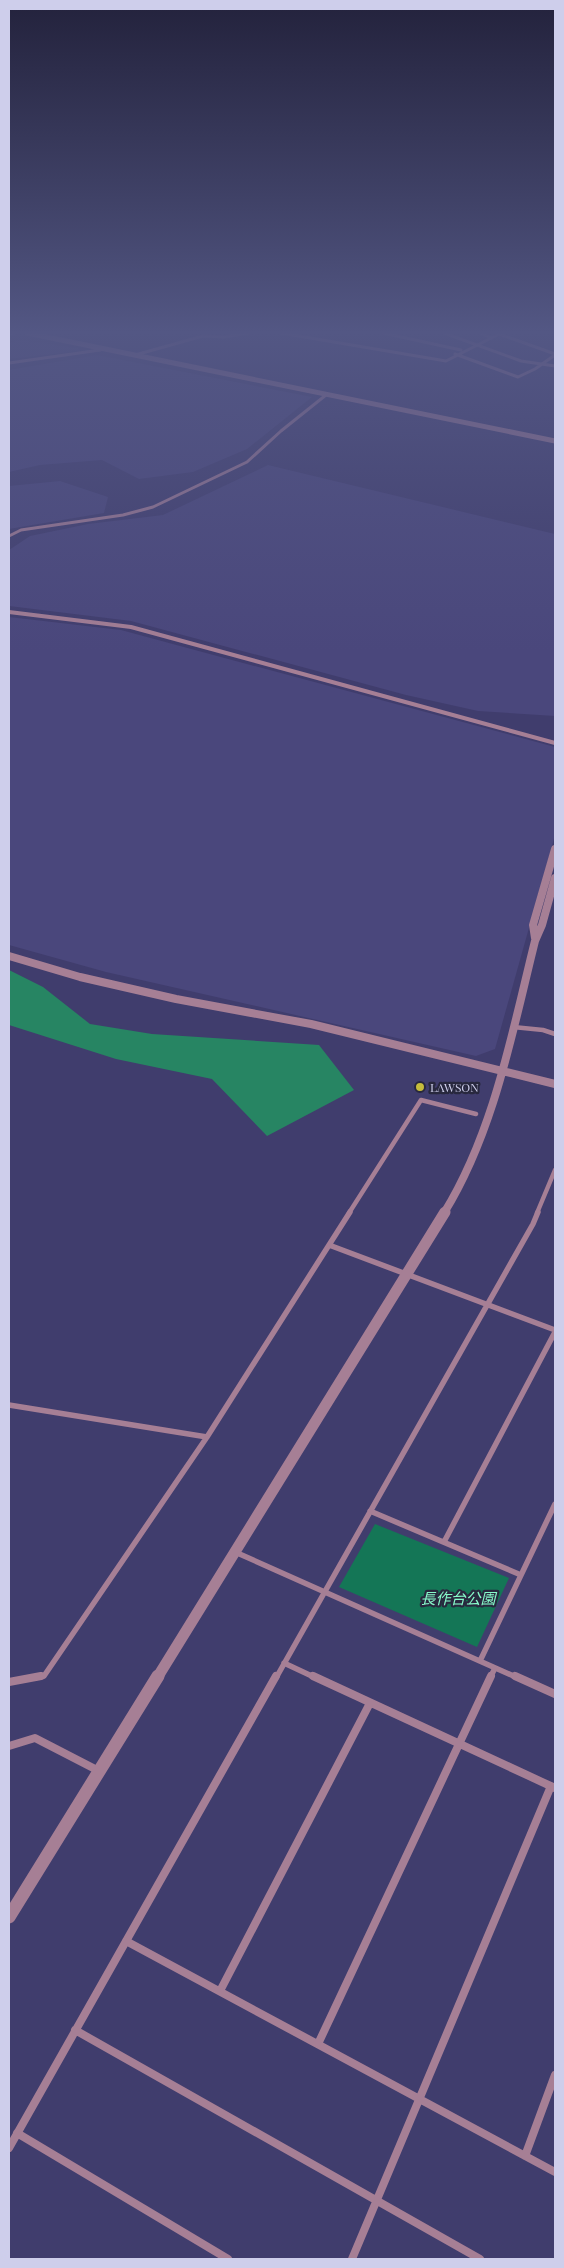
<svg xmlns="http://www.w3.org/2000/svg" width="564" height="2268" font-family="'Playfair Display','Noto Sans JP',serif">
<rect width="100%" height="100%" fill="#403d6d"/>
<path fill="#4a477c" d="M19,340L78,348L80,351L9,359V343Z
M97,355L312,397L247,449L193,472L139,479L102,460L40,465L9,472V370Z
M268,465L555,534V716L478,711L406,695L131,621L9,606V550L30,536L88,524L163,515Z
M60,481L108,497L104,513L9,529V486Z
M9,617L121,630L555,747V835L495,1049L476,1056L106,972L9,945Z"/>
<path fill="#147656" d="M375,1524L509,1578L477,1647L339,1587Z"/>
<path fill="#278563" d="M9,970L43,987L90,1024L152,1034L319,1045L354,1090L267,1136L212,1079L116,1059L9,1025Z"/>
<g fill="none" stroke-linecap="round" stroke-linejoin="round">
<path stroke="#a67f95" stroke-width="3" d="M281,333L446,361L501,333
M383,333L461,350
M444,333L521,361L555,366
M481,333L491,338
M9,334L13,333
M499,334L555,354
M455,354L518,377L535,369L555,355
M135,355L203,336L224,337L248,333
M9,363L100,350
M9,536L21,530L123,515L153,507L247,462L281,431L326,395"/>
<path stroke="#a67f95" stroke-width="4" d="M9,612L131,627L555,743"/>
<path stroke="#a67f95" stroke-width="4.5" d="M513,1027L543,1030L555,1034
M349,1213L421,1100L476,1114
M537,1213L555,1170"/>
<path stroke="#a67f95" stroke-width="5.5" d="M329,1245L555,1330
M9,1405L207,1437
M370,1511L521,1575
M444,1542L555,1332
M235,1552L518,1678
M480,1661L555,1504
M284,1663L316,1678
M34,1678L44,1676L207,1437L350,1212
M276,1678L533,1224L538,1212
M490,1678L495,1668"/>
<path stroke="#a67f95" stroke-width="8" d="M313,1676L555,1788
M515,1676L555,1694
M9,1682L41,1676
M9,1746L35,1738L99,1771
M126,1941L555,2172
M220,1991L370,1703
M75,2030L480,2259
M318,2044L491,1676
M17,2133L228,2259
M9,2148L276,1676
M525,2156L555,2075
M352,2259L551,1786"/>
<path stroke="#a67f95" stroke-width="5" d="M27,333L555,441"/>
<path stroke="#a67f95" stroke-width="8" d="M535,938L533,925L555,849
M9,956L80,977L176,999L311,1024L555,1084
M444,1213C494,1132 512,1033 535,941L542,925L555,878"/>
<path stroke="#a67f95" stroke-width="11" d="M157,1678L445,1212"/>
<path stroke="#a67f95" stroke-width="13" d="M9,1917L158,1676"/>
</g>
<linearGradient id="sky" x2="0" y2="1"><stop stop-color="#23223c"/><stop offset="0.51" stop-color="#535784"/><stop offset="1" stop-color="#535784" stop-opacity="0"/></linearGradient>
<rect width="564" height="651" fill="url(#sky)"/>
<circle fill="#c6bc3c" stroke="#28283e" stroke-width="2" cx="420" cy="1087" r="5"/>
<g text-anchor="middle" dominant-baseline="central" stroke-width="4.5" stroke-linejoin="round" paint-order="stroke">
<g font-size="12" fill="#ceceeb" stroke="#28283e" text-anchor="start">
<text x="430" y="1087">LAWSON</text>
</g>
<g font-size="15" font-style="italic" fill="#87faca" stroke="#28283e">
<text x="458" y="1598">長作台公園</text>
</g>
</g>
<rect width="564" height="2268" fill="none" stroke="#ceceeb" stroke-width="20"/>
</svg>
